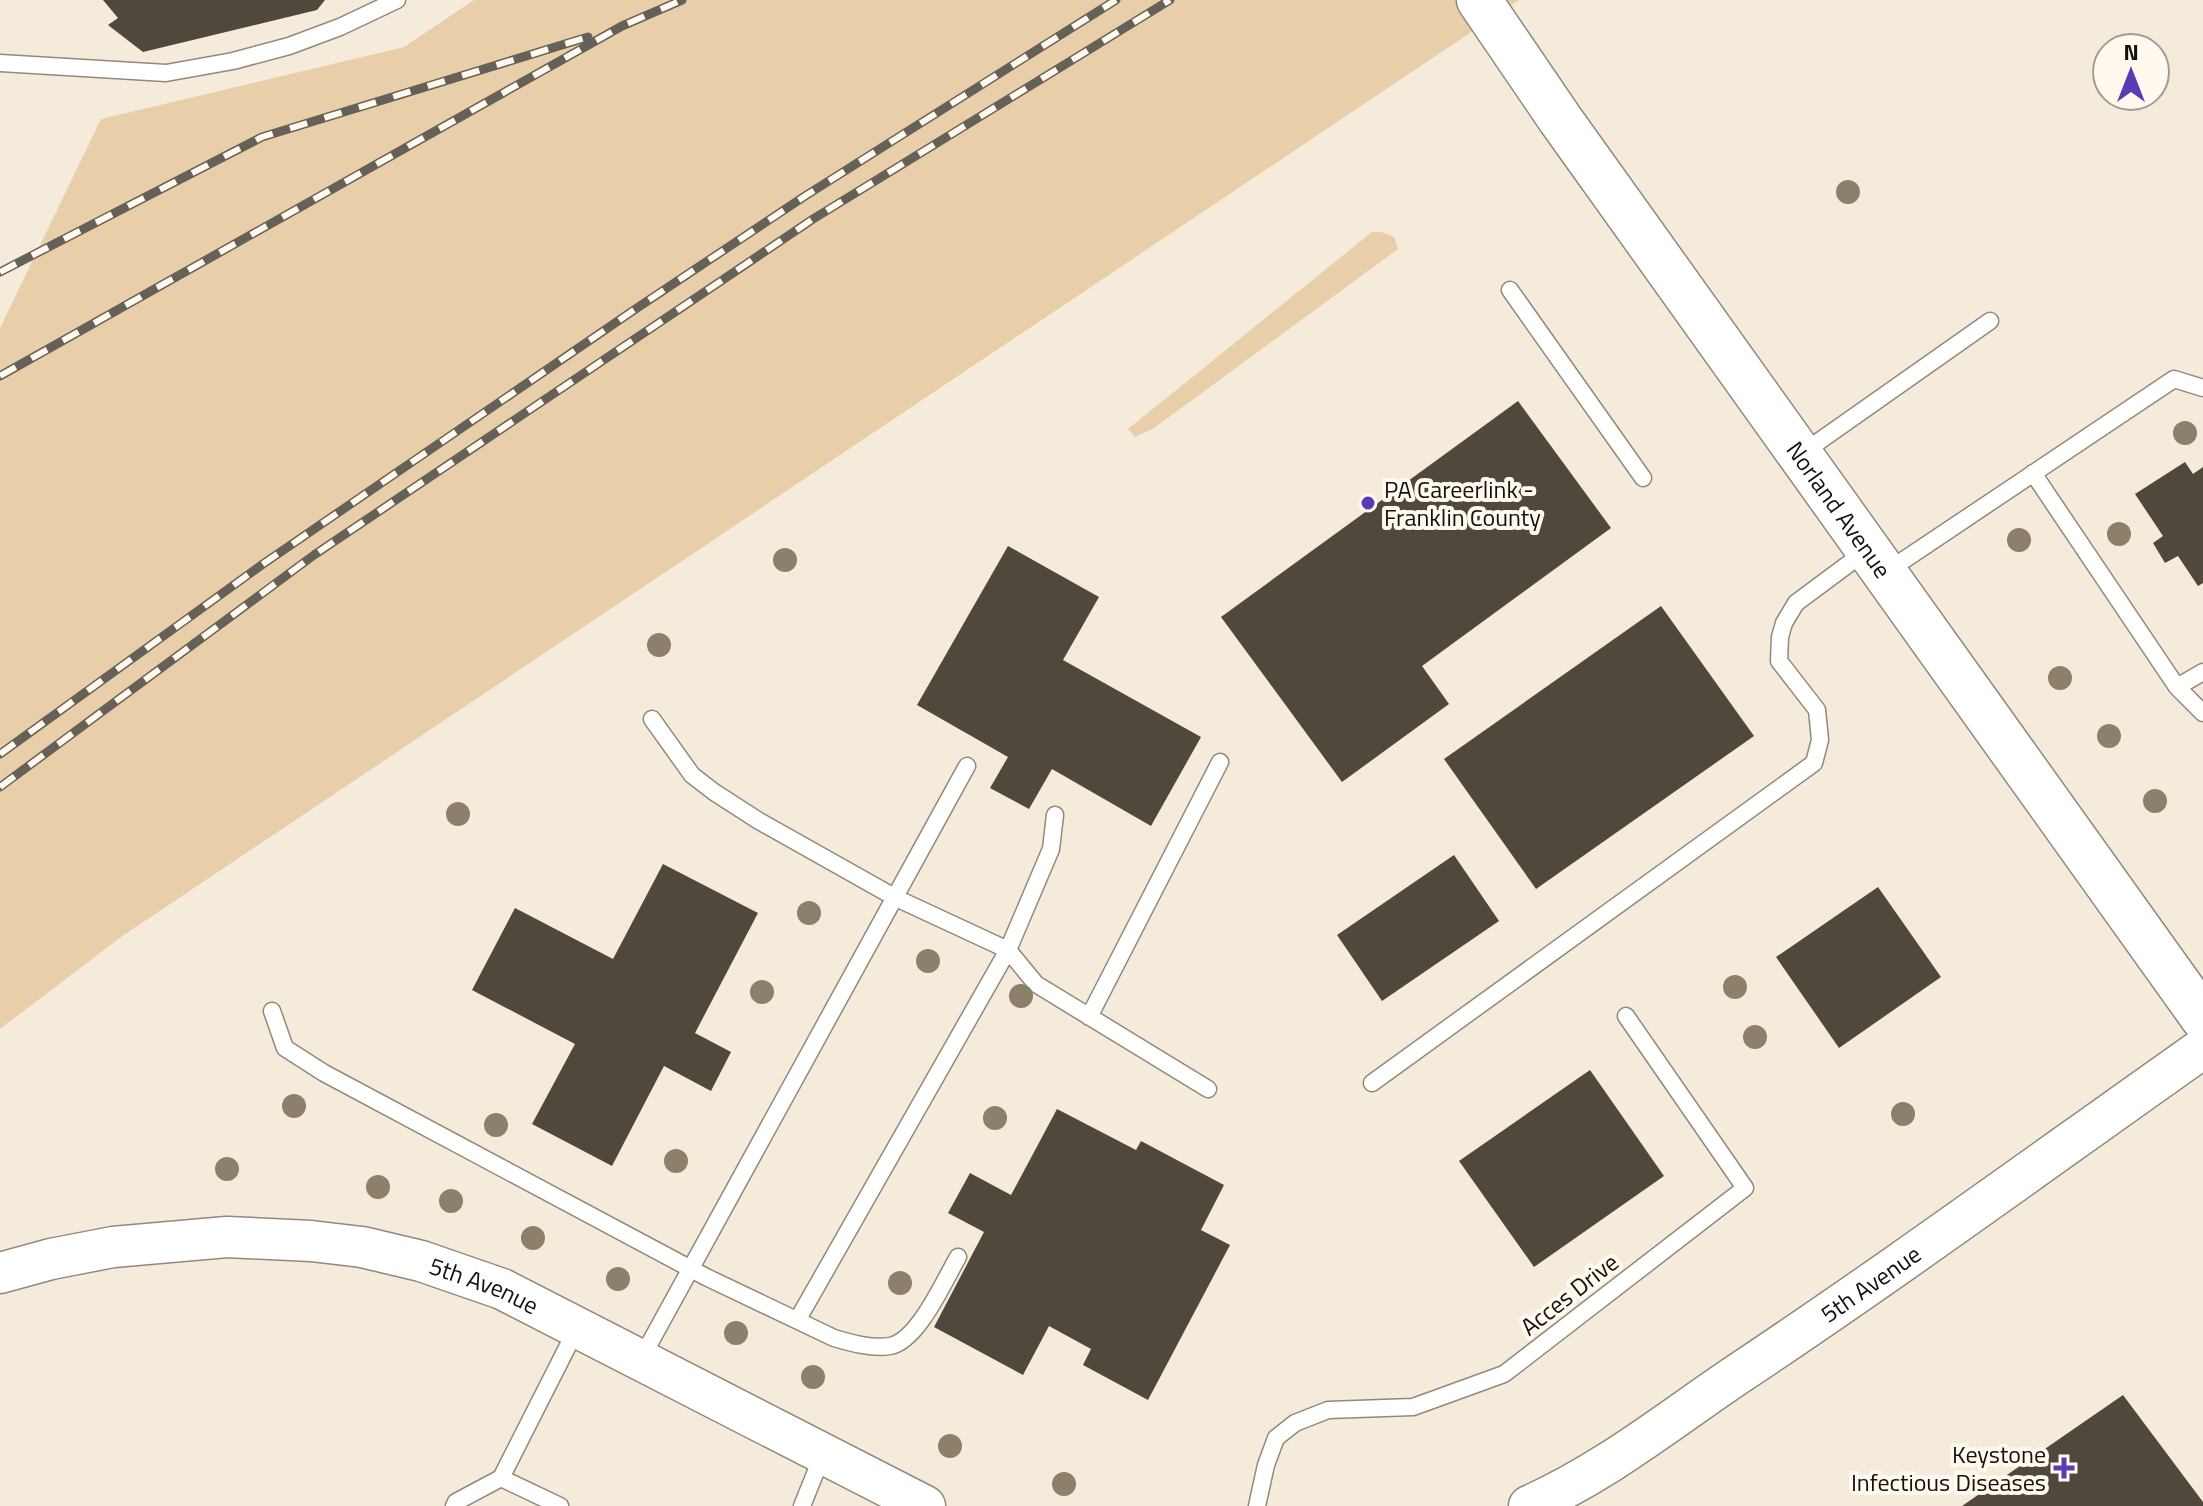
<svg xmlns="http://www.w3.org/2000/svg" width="2203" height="1506" font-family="'Titillium Web',sans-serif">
<rect width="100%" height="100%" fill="#f5ebdb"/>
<path fill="#e9cfa9" d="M474,0H1519L121,937L0,1029V328L101,119L404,47Z
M1372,232H1382L1394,237L1398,249L1154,428L1135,437L1128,429Z"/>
<path fill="#50483c" d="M103,0H325L317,10L143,52L108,25L118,18Z
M1518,401L1611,528L1422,666L1449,704L1342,782L1221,617Z
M2185,462L2193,474L2203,467V583L2198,586L2178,556L2165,563L2153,543L2163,536L2135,494Z
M1008,546L1099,597L1063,660L1201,737L1151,826L1052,769L1029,809L990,788L1008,757L917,705Z
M1661,606L1754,736L1536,889L1444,759Z
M1454,855L1499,921L1382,1001L1337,935Z
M663,864L758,913L695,1033L731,1052L711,1091L664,1066L612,1166L532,1124L575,1044L472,990L515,908L613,959Z
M1878,887L1941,977L1839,1048L1776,957Z
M1590,1070L1664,1176L1534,1267L1459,1161Z
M1057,1109L1136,1150L1141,1141L1224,1185L1201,1230L1230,1245L1148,1400L1083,1365L1091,1349L1049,1326L1023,1375L934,1327L984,1232L948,1213L970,1173L1011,1195Z
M2123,1395L2203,1502V1506H1962Z"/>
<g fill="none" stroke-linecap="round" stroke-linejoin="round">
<g stroke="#92897b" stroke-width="19">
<path id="service" d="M0,63L166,73L233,61L289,46L340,27L397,0
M1510,290L1643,478
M1801,454L1990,321
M2033,473L2177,687L2203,672
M1886,572L2174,379L2203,388
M2177,687L2203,713
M652,719L692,775L714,792L759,821L896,898L1008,950L1036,984L1208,1089
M272,1011L285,1048L324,1073L706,1277L834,1338C851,1343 872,1349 890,1346C918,1341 944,1281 958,1257
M1089,1017L1220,762
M1372,1083L1814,763L1820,740L1817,710L1779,661L1780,637L1784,623L1796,603L1866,551
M798,1319L1008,950L1051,849L1055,815
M641,1359L967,766
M454,1506L456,1502L501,1478
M560,1506L501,1478L577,1328
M802,1506L823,1454
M1257,1506L1266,1465L1276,1438L1295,1423L1328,1410L1413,1407L1504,1374L1745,1188L1626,1016"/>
</g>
<g stroke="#92897b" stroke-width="43">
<g id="tertiary">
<path id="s1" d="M0,1273L51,1259L113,1247L227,1237L311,1241L362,1247L421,1261L502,1289L925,1506"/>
<path id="s2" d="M1529,1506C1605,1472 1667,1422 1735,1376C1893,1271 2047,1158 2203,1048"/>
</g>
</g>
<g stroke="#92897b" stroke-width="47">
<g id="secondary">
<path id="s3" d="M1479,0L1560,119L2203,1018"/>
</g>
</g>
<use href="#service" stroke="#fff" stroke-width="16"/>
<use href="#tertiary" stroke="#fff" stroke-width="40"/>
<use href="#secondary" stroke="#fff" stroke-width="44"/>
<g stroke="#666158" stroke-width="9">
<path id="rail" d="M0,272L262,137L588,37
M0,376L622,26L682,0
M0,754L263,564L634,310L805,196L1116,0
M0,787L314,555L813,219L1170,0"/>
</g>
<use href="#rail" stroke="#fff9ef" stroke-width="6" stroke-dasharray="18" stroke-linecap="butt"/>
</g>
<g fill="#8c806b">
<circle cx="1848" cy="192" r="12"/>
<circle cx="2185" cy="433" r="12"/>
<circle cx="2119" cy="534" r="12"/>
<circle cx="2019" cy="540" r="12"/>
<circle cx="785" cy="560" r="12"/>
<circle cx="659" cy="645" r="12"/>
<circle cx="2060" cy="678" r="12"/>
<circle cx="2109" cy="736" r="12"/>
<circle cx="2155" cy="801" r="12"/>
<circle cx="458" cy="814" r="12"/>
<circle cx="809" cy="913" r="12"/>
<circle cx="928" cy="961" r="12"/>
<circle cx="1735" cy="987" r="12"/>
<circle cx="762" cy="992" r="12"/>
<circle cx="1021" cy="996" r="12"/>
<circle cx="1755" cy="1037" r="12"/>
<circle cx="294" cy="1106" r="12"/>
<circle cx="1903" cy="1114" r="12"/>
<circle cx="995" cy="1118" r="12"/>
<circle cx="496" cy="1125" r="12"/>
<circle cx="676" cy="1161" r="12"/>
<circle cx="227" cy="1169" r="12"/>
<circle cx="378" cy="1187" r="12"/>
<circle cx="451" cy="1201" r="12"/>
<circle cx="533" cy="1238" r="12"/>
<circle cx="618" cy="1279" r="12"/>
<circle cx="900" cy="1283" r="12"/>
<circle cx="736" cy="1333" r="12"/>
<circle cx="813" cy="1377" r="12"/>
<circle cx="950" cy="1446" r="12"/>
<circle cx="1064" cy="1484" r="12"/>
</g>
<g fill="#593cb4" stroke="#fff9ef" stroke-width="3">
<circle cx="1368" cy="503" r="8"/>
<path d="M2060 1456h8v8h8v8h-8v8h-8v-8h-8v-8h8z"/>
</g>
<g text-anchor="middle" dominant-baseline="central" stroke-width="8" stroke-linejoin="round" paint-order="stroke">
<g font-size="24" fill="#14110c" stroke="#fff9ef" text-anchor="start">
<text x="1384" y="489">PA Careerlink -<tspan x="1384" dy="28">Franklin County</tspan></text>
<text x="2046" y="1454" text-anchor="end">Keystone<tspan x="2046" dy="28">Infectious Diseases</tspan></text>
</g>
<g font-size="24" fill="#14110c" stroke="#fff9ef">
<text stroke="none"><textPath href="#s3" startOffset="624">Norland Avenue</textPath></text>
<text stroke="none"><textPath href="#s2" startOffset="408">5th Avenue</textPath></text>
<text stroke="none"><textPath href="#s1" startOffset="494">5th Avenue</textPath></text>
<text transform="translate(1569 1294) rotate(-38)">Acces Drive</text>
</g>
</g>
<g transform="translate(2131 72)"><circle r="38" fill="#fff9ef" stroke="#a19c94" stroke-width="2"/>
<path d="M0-6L14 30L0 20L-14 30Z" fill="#593cb4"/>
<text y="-12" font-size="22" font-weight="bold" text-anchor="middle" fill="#14110c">N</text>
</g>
</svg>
